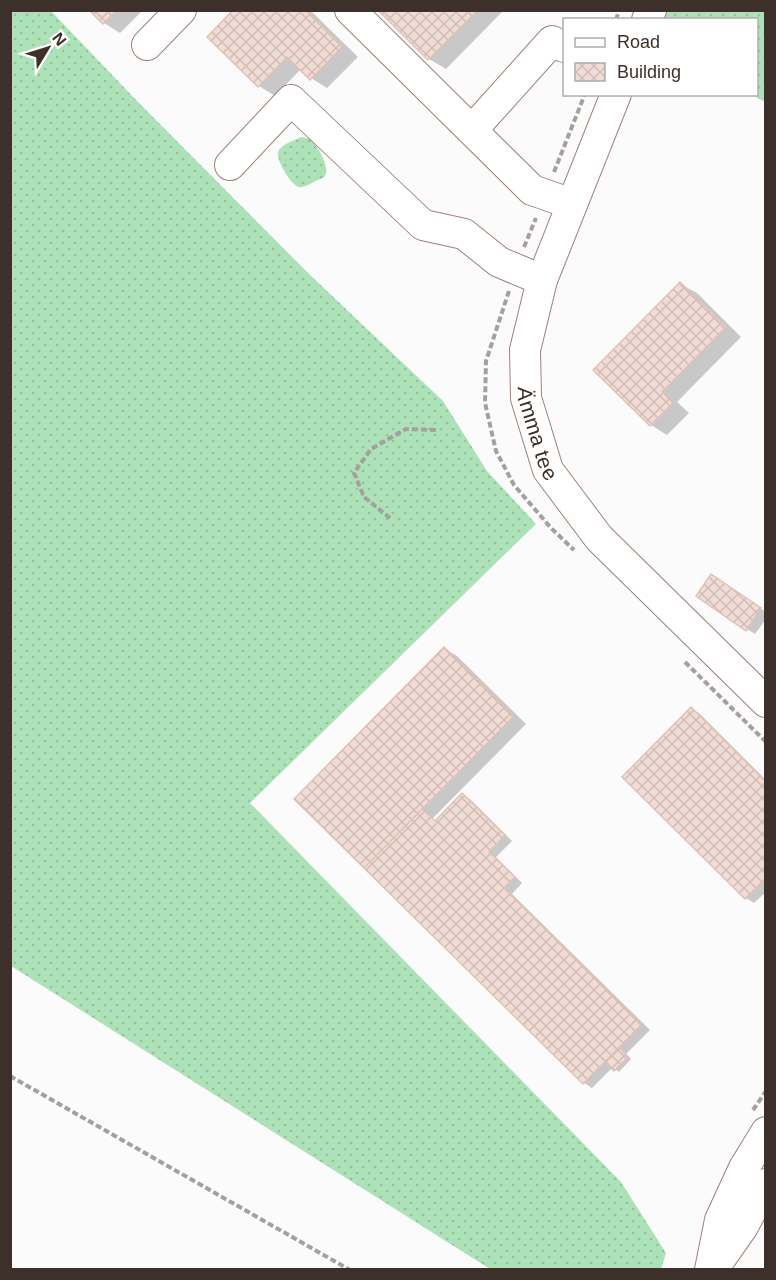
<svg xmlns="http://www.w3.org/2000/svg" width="776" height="1280" font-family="Helvetica,sans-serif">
<defs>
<pattern id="grass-dots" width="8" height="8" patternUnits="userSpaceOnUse" patternTransform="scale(1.5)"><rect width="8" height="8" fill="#ade2b8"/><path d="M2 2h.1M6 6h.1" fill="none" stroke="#96c29e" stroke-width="1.8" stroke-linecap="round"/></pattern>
<pattern id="building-cross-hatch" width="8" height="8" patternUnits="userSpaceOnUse" patternTransform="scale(1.5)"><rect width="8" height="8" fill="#f1dcd5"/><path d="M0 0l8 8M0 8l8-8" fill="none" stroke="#d0bdb7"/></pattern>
</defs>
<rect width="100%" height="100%" fill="#fbfbfb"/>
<path fill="url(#grass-dots)" d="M10,11H51L137,101L309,274L443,401L487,471L536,524L250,803L621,1182L666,1253L661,1269H490L11,966Z
M654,11H765V102L753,95L756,94V20L663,19Z
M301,137L311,139C317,147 332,168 324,177C323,178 318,180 316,181C311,183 304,188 299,187C291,185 276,160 278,152C280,145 295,140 301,137Z"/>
<path fill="#0003" d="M91,10H143L120,33L104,23Z
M235,10H310L358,57L327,88L311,78L301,69L275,96L259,86Z
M380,10H504L446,69L429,59Z
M680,284L697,293L741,337L677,402L689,413L667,435L651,425Z
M720,581L766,612V619L755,634L747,629Z
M445,649L457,656L526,724L433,818L436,822L463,795L471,800L512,841L496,857L522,883L512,894L650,1030L626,1054L631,1059L619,1072L613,1067L592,1088L584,1083L296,799Z
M692,709L700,714L766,780V892L754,903L746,898L624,777Z"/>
<path fill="url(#building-cross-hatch)" stroke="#e2c1b5" stroke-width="1.5" d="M89,10H117L103,24Z
M233,10H305L342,47L310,80L287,57L258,87L207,37Z
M378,10H478L428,60Z
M680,282L726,327L662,392L673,403L650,426L593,370Z
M711,574L761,608L746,631L696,596Z
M444,647L514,716L364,868L294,799Z
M691,707L766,782V879L745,899L622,777Z
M462,793L505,835L489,852L515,877L504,888L642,1024L583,1084L364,868L422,809L435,821Z
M619,1047L628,1057L614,1071L605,1062Z"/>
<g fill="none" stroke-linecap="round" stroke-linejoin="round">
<g stroke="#9f8176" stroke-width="32">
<g id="minor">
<path d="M350,10L532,190L572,204"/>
<path d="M647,20L651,10"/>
<path d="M147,45L181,10"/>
<path id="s1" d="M616,94L542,280L525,350L526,398L548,470L599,538L766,702"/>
<path d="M472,130L552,41L564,47"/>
<path d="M230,165L291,100L423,225L464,234L499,262L542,280"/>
<path d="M716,1265L742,1228L766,1184"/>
<path d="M710,1270L720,1220L744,1168L766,1132"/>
</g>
</g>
<path stroke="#a59f9d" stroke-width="4" stroke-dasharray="6 3" stroke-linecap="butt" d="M616,20L619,10
M554,172L585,94
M524,247L536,218
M509,291L486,361L485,403L496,451L514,485L551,528L574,550
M390,518L364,497L354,473L371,449L406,429L438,430
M685,662L766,742
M10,1076L350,1270
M753,1110L766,1091"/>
<use href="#minor" stroke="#fff" stroke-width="30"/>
</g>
<g text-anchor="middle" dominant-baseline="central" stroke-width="6" stroke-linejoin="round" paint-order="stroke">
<g font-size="21" fill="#3d302b" stroke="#fff">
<text stroke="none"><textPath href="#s1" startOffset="357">Ämma tee</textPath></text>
</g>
</g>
<rect width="776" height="1280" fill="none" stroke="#3d302b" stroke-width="24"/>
<rect x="563" y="18" width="195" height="78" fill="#ffffff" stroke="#b1acaa" stroke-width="1.5"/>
<rect x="575" y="38" width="30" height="9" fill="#ffffff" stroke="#b1acaa" stroke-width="1.5"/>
<text x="617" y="48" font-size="18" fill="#3d302b">Road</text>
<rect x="575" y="63" width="30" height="18" fill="url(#building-cross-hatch)" stroke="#b1acaa" stroke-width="1.5"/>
<text x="617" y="78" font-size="18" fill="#3d302b">Building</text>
<g transform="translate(48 48) rotate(52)" stroke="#ffffff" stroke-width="4.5" paint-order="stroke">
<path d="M0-4.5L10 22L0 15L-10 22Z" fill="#3d302b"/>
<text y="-9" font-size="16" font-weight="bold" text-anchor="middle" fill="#3d302b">N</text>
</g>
</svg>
